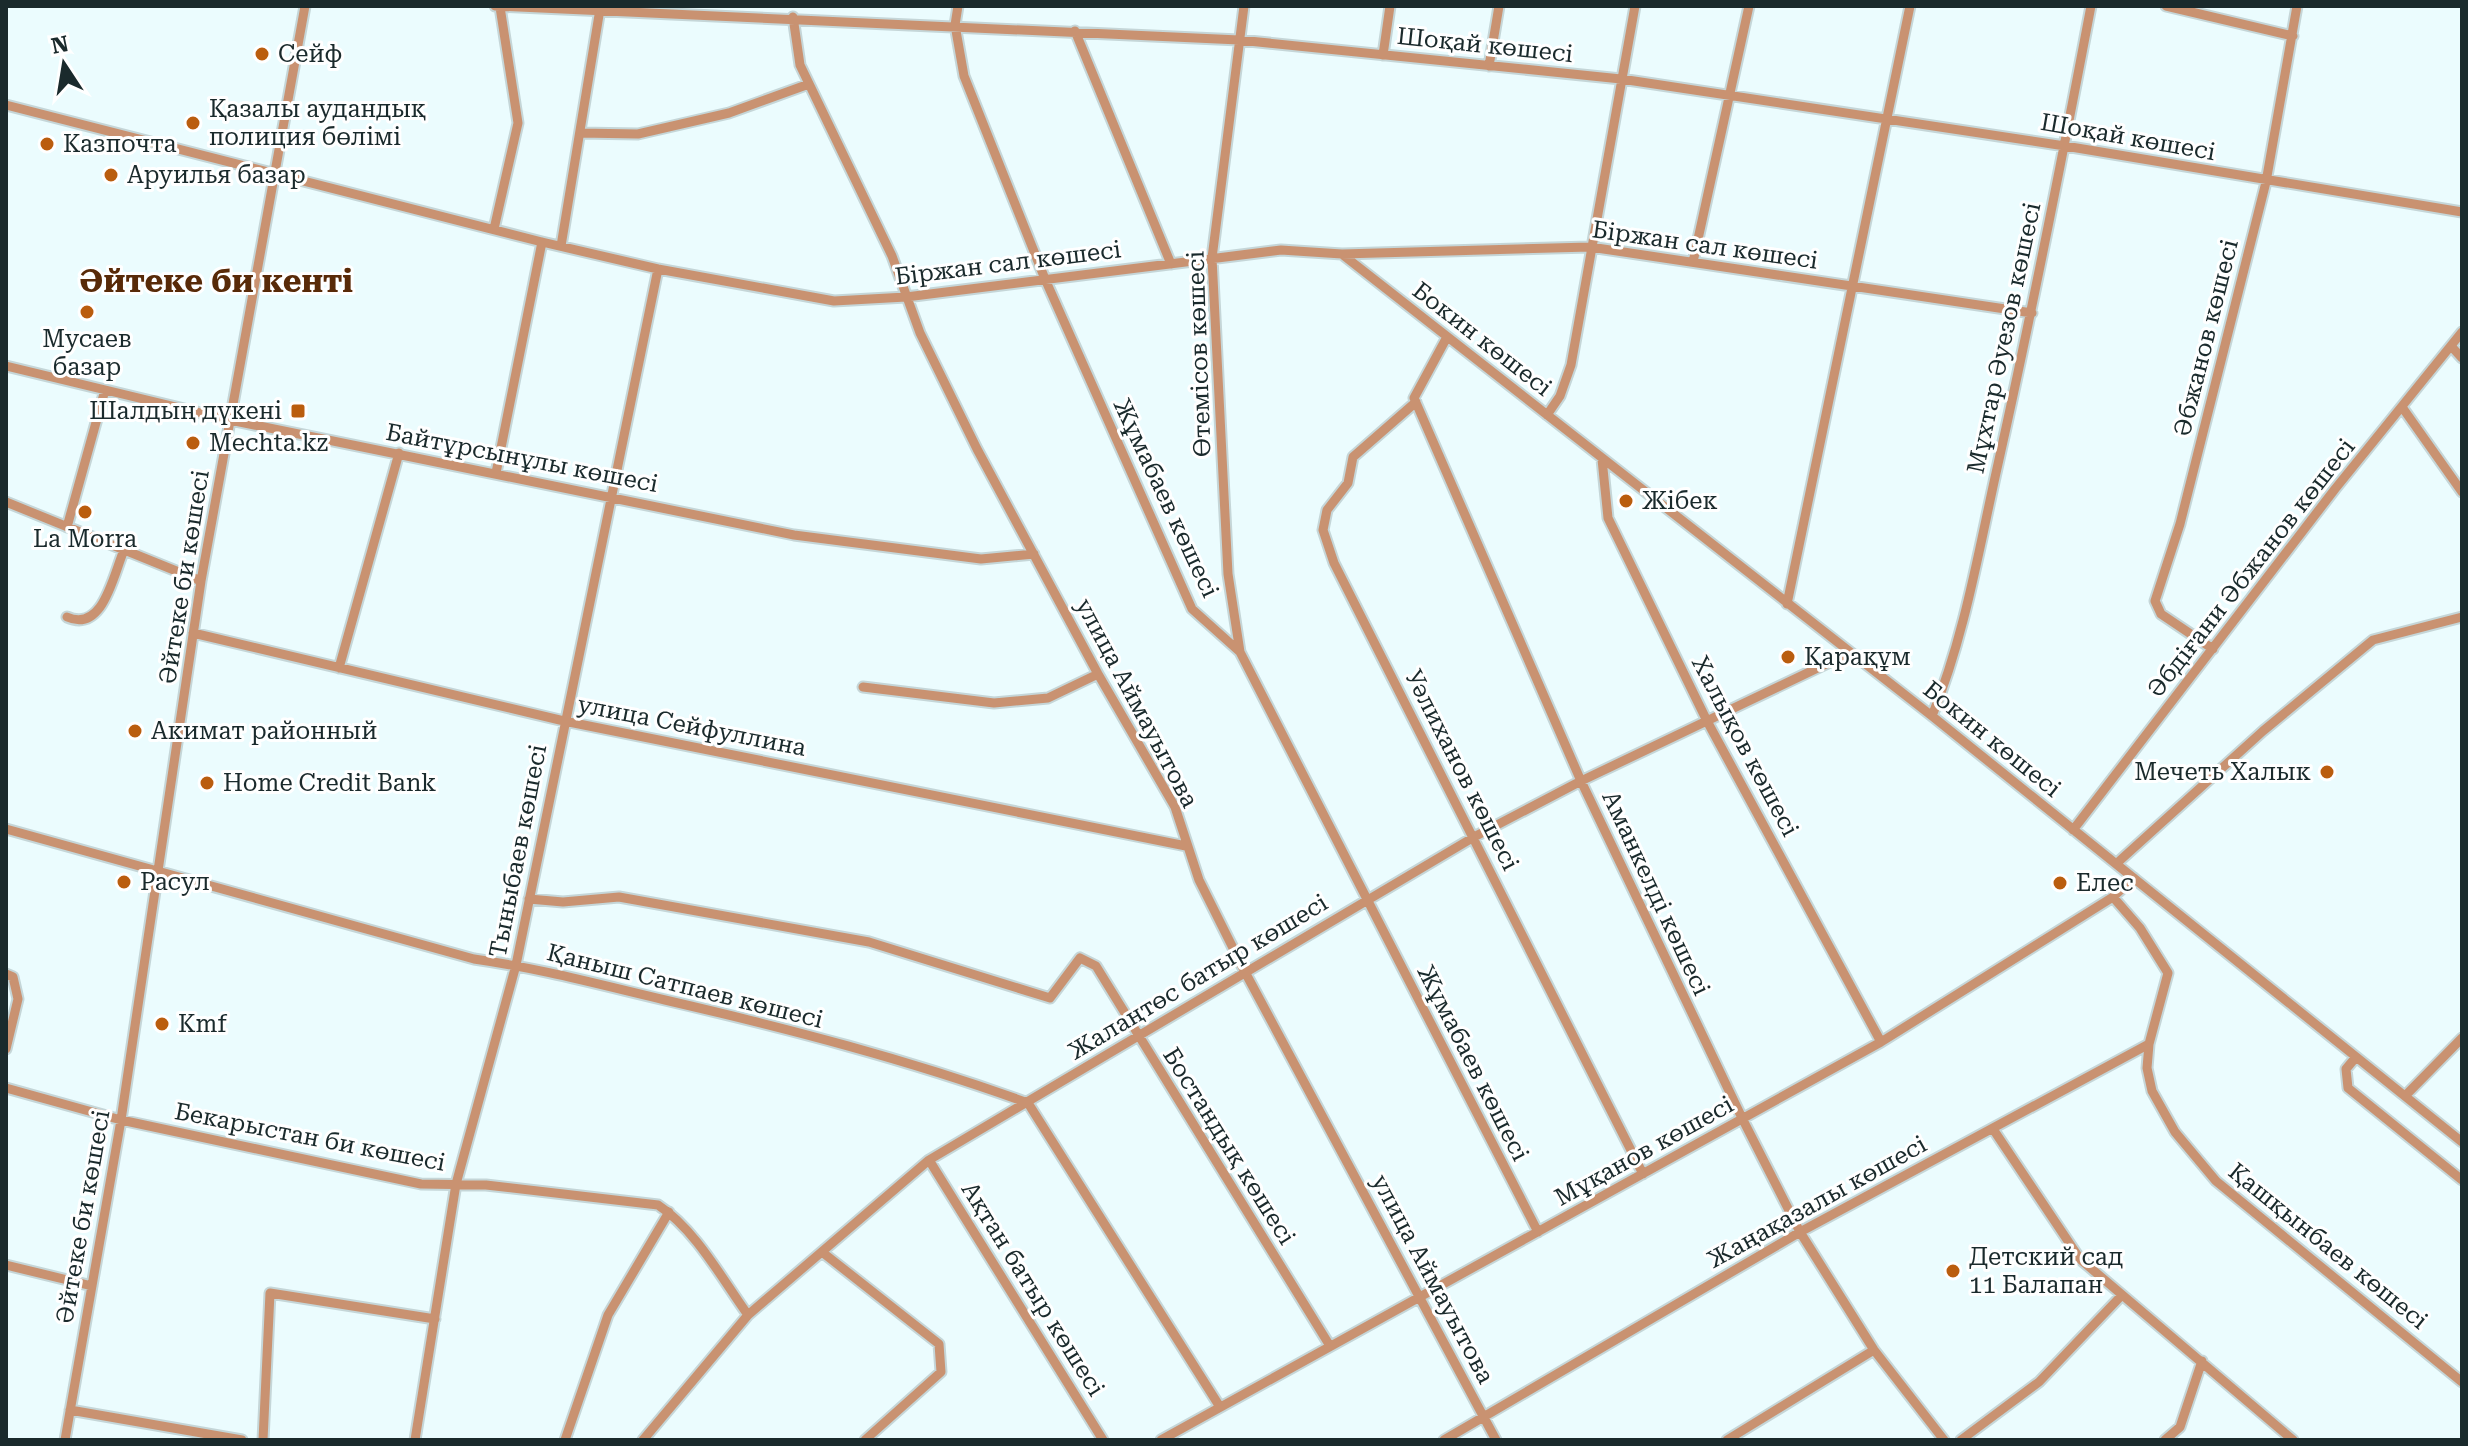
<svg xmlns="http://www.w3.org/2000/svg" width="2468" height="1446" font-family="'Roboto Serif',serif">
<rect width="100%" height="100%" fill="#ebfcfe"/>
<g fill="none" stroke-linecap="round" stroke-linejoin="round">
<g stroke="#c5d6d8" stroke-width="13">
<path id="street" d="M495,6L1239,40L1621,79L2065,146L2462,212
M958,6L955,25L964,76L1045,279L1192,609L1240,652L1538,1232
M2166,6L2293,36
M793,17L800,65L892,256L920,333L977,449L1098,674L1175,807L1199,880L1245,972L1496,1440
M1075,31L1171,264
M1383,55L1390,6
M1489,66L1499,6
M6,105L542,242L658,269L834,301L906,297L1281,250L1342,254L1590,247L2032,313
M580,133L638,134L729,113L809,84
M494,229L518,123L500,7
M561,246L600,9
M1343,255L1932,716L2462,1142
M1693,262L1749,6
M1447,337L1414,398L1581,781L1743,1120L1800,1232L1874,1350L1944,1440
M2451,346L2462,358
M6,366L230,420L794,535L981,559L1034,554
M1416,402L1353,457L1348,483L1327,510L1323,530L1334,563L1643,1174
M2402,407L2462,492
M1547,415L1560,396L1571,365L1635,6
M1602,459L1608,518L1707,721L1881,1042
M496,473L542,242
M6,502L201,581
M67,527L105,390
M1787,604L1910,6
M67,617C103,633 113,576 124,550
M193,633L564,721L1186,846
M2213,649L2161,614L2155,601L2180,524L2266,182L2297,6
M1240,652L1228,574L1212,258L1244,6
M339,668L399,453
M863,687L994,703L1048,698L1098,674
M1932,716C1965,636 1979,548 1998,464C2032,312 2062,159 2091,6
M6,829L474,959C538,968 601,985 665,1000C786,1028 910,1060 1028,1103L1220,1407
M2073,830L2335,489L2462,332
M2116,864L2263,731L2373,640L2462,617
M529,899L563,902L619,897L869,942L1050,998L1080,958L1096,966L1330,1346
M6,974L13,977L18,999L6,1049
M2149,1044L2147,1068L2152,1091L2175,1132L2216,1181L2462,1382
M2356,1057L2346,1069L2348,1088L2462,1180
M6,1088L121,1120L421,1184L486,1185L658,1205C696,1230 722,1279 748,1315
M2405,1096L2462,1038
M1993,1129L2080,1259L2293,1440
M929,1160L1103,1440
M822,1252L939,1344L941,1372L865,1440
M6,1265L92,1286
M70,1410L242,1440
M65,1440L121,1120L201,581L305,6
M263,1440L270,1293L435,1319
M415,1440L456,1184L516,965L658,269
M565,1440L608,1315L669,1212
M643,1440L748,1315L929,1160L1474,837L1581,781L1849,653
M1161,1440L1881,1042L2113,897L2134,878
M1444,1440L1800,1232L2149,1044L2168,973L2140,928L2113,897
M1727,1440L1874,1350
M1961,1440L2039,1382L2122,1295
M2165,1440L2180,1427L2202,1361"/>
</g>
<use href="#street" stroke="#c99271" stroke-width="9"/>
</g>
<g fill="#ba5d0e" stroke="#fff" stroke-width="3">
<circle cx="262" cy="54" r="8"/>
<circle cx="193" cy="123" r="8"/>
<circle cx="47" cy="144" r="8"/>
<circle cx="111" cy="175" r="8"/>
<circle cx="87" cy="312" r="8"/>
<rect x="290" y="403" width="16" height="16" rx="4"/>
<circle cx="193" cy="443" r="8"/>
<circle cx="1626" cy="501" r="8"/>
<circle cx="85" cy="512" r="8"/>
<circle cx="1788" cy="657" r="8"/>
<circle cx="135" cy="731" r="8"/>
<circle cx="2327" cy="772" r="8"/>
<circle cx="207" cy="783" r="8"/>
<circle cx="124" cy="882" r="8"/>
<circle cx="2060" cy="883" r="8"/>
<circle cx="162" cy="1024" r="8"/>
<circle cx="1953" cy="1271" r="8"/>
</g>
<g text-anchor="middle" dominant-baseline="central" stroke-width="6" stroke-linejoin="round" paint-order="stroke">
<g font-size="24" fill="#1a2a2c" stroke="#fff">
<text transform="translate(1485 45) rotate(6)">Шоқай көшесі</text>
<text transform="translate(2128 137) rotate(10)">Шоқай көшесі</text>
<text transform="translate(1705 245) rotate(8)">Біржан сал көшесі</text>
<text transform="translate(1008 263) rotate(-7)">Біржан сал көшесі</text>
<text transform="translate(2004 338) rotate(-78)">Мұхтар Әуезов көшесі</text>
<text transform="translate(2206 338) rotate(-76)">Әбжанов көшесі</text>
<text transform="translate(1482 339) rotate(38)">Бокин көшесі</text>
<text transform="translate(1199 354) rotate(-92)">Өтемісов көшесі</text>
<text transform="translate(522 458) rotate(11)">Байтұрсынұлы көшесі</text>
<text transform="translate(1166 498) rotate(65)">Жұмабаев көшесі</text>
<text transform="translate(2251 568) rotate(-52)">Әбдіғани Әбжанов көшесі</text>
<text transform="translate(184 577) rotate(-81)">Әйтеке би көшесі</text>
<text transform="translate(1137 703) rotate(62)">улица Аймауытова</text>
<text transform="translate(692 726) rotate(11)">улица Сейфуллина</text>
<text transform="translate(1992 739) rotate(39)">Бокин көшесі</text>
<text transform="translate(1745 746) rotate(62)">Халықов көшесі</text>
<text transform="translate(1462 770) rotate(63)">Уәлиханов көшесі</text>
<text transform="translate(518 851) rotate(-79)">Тыныбаев көшесі</text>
<text transform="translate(1656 893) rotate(65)">Аманкелді көшесі</text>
<text transform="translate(1198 977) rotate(-31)">Жалаңтөс батыр көшесі</text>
<text transform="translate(685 986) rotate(14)">Қаныш Сатпаев көшесі</text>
<text transform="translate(1473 1063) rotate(63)">Жұмабаев көшесі</text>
<text transform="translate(310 1137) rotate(11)">Бекарыстан би көшесі</text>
<text transform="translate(1229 1146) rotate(58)">Бостандық көшесі</text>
<text transform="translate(1644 1151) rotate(-29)">Мұқанов көшесі</text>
<text transform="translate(1817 1202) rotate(-29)">Жаңақазалы көшесі</text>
<text transform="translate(83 1217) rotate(-80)">Әйтеке би көшесі</text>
<text transform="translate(2328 1246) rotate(39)">Қашқынбаев көшесі</text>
<text transform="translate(1433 1279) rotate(62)">улица Аймауытова</text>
<text transform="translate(1033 1289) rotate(58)">Ақтан батыр көшесі</text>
</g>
<g font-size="24" fill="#1a2a2c" stroke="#fff" text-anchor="start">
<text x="278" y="54">Сейф</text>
<text x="209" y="109">Қазалы аудандық<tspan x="209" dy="28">полиция бөлімі</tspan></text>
<text x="63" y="144">Казпочта</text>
<text x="127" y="175">Аруилья базар</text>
<text x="87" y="339" text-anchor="middle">Мусаев<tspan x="87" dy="28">базар</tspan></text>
<text x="282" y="411" text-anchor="end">Шалдың дүкені</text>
<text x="209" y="443">Mechta.kz</text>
<text x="1642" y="501">Жібек</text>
<text x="85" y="539" text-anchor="middle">La Morra</text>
<text x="1804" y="657">Қарақұм</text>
<text x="151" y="731">Акимат районный</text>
<text x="2311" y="772" text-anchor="end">Мечеть Халык</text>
<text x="223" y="783">Home Credit Bank</text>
<text x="140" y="882">Расул</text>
<text x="2076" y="883">Елес</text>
<text x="178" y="1024">Kmf</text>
<text x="1969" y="1257">Детский сад<tspan x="1969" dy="28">11 Балапан</tspan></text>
</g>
<g font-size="32" font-weight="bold" fill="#582a08" stroke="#fff">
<text x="216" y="281">Әйтеке би кенті</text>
</g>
</g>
<rect width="2468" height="1446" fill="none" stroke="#1a2a2c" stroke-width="16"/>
<g transform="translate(64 64) rotate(348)" stroke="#ffffff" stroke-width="6" paint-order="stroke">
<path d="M0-6L14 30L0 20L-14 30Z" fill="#1a2a2c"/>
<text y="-12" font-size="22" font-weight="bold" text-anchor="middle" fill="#1a2a2c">N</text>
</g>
</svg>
